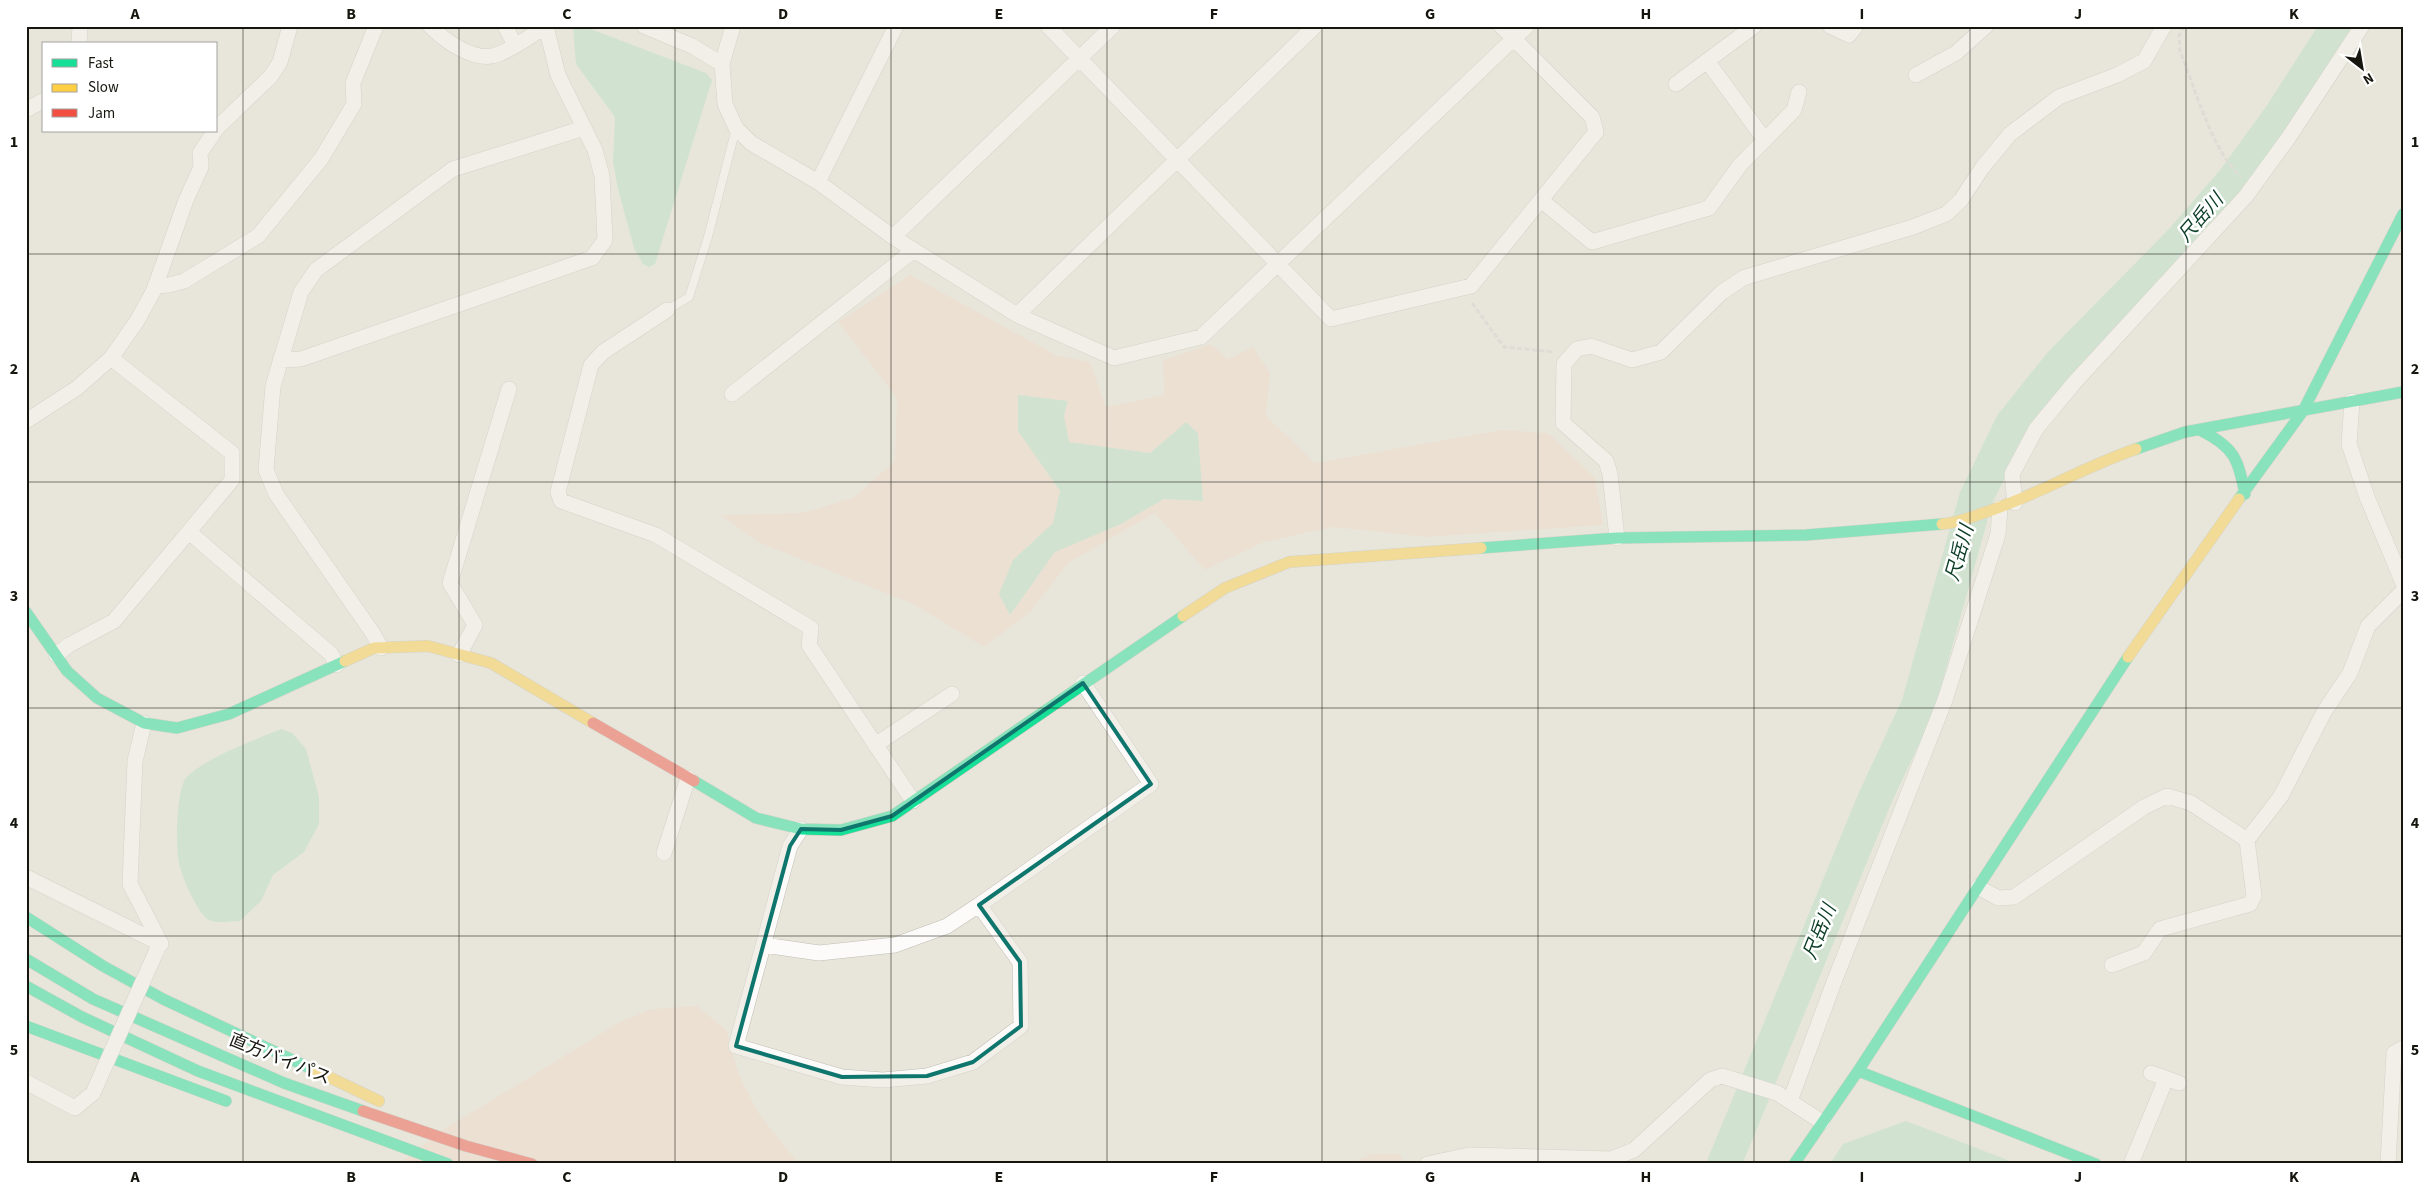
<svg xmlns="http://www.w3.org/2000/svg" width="2429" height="1190" font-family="'Source Sans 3','Noto Sans JP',sans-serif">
<rect width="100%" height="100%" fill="#e8e6da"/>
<path fill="#f2d9cb" d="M910,275L1056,355L1090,362L1106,407L1164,395L1163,360L1211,344L1228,359L1253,347L1270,373L1266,416L1315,463L1501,430L1548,433L1595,478L1603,525L1427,537L1333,527L1264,542L1205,570L1155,513L1068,563L1031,611L984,647L913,604L758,542L721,515L801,513L853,498L895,461L897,398L838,322Z
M697,1006L726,1030L739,1075L759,1114L799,1164H399L441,1131L620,1022L652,1009Z
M1373,1154H1400L1404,1164H1346Z"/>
<path fill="#b6e0c4" d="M588,28L706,73L712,80L655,264L649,267L643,264L634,248L618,189L613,162L615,117L576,64L573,29Z
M1018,395L1068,401L1064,416L1069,442L1150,453L1186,422L1198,433L1203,501L1164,499L1121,524L1055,552L1010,615L999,594L1013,560L1053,523L1060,491L1018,431Z
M281,729L292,733L306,749L319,797V824L304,852L273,875L261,901L240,921C230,921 214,925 206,918C197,910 183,880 180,867C175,852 176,789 186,778C204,758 255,740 281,729Z
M1906,1121L2018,1164H1830L1843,1144Z"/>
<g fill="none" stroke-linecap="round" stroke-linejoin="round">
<path stroke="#b6e0c4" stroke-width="34" d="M1724,1164L1875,798L1918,706L1976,498L2012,424L2060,364L2182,240L2234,180L2281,115L2338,26"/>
<g stroke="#bfbeb5" stroke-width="9">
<path id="lane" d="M667,310L689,297L708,237L736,128"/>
</g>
<g stroke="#bfbeb5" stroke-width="16">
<path id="street" d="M430,26C445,41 476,64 499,54C516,47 531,35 547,26
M505,26L515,45
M644,26L692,46L722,64
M733,26L722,64L725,104L736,128L751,143L818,182L893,237L1017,315L1114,358L1201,337L1527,26
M1048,26L1331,319L1471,286L1596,132L1592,117L1501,26
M1830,26L1849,35L1856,26
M79,44L80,26
M1707,61L1765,140
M1916,75L1956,53L1986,26
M1676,84L1754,26
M26,110L44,100
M216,129L271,76L280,62L290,26
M818,182L896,26
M1541,200L1592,242L1709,208L1740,165L1794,110L1799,92
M893,237L1113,26
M155,286L169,285L184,281L258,236L321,159L354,104L353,83L376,26
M667,310L603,352L591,365L558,492L561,501L656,535L811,628L809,645L913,801
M1017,315L1315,26
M280,360L301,359L592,258L605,240L602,176L595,150L558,75L546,26
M732,394L914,250
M2352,401L2349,444L2367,497L2403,583
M26,421L77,388L111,358L137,321L154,290L186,200L201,167L200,153L215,131
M2015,503L2012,474L2036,429L2074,383L2246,196L2289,137L2362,26
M189,532L331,654L337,665
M1617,538L1610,474L1606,461L1563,423L1564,364L1577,349L1591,346L1632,360L1661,352L1721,293L1743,278L1913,227L1946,214L1961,200L1982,168L2010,134L2059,97L2117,75L2144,61L2164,26
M381,648L372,632L276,494L266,470L273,386L301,292L316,270L453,169L584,128
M56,655L69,645L114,621L232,480V453L111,358
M459,655L475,625L450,583L509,389
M144,723L135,761L130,884L161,944
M875,745L952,694
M801,829L790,846L736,1046L842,1077L883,1080L927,1076L973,1062L1021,1026L1020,962L979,905L1151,784L1083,683
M664,853L688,778
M26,877L161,944
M1978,887L1998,898L2014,897L2144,807L2167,796L2191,803L2247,840
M764,945L819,953L895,945L947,926L979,905
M2112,965L2144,953L2160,929L2250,904L2254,896L2247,840L2281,796L2324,712L2350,673L2368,626L2403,591
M2151,1073L2179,1083
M26,1082L75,1108L93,1093
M1790,1101L1834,982L1945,700L1998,534L2000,508
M1427,1164L1469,1155L1611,1159L1634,1150L1710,1080L1722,1076L1777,1093L1822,1122
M2131,1164L2166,1079
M2388,1164L2394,1053L2403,1048"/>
</g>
<g stroke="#bfbeb5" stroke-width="12">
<path id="fast" d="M2200,430C2234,447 2238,458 2245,494
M2136,449L2185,432L2403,392
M2239,499L2303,411L2403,214
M1481,548L1617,538L1806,535L1942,524
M26,612L67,671L97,698L144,723L177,728L229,714L345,661
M694,781L756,818L801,829L841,830L892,816L1183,616
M26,917L103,966L163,999L314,1070
M26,959L93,999L284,1083L363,1111
M26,986L82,1017L198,1071L448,1164
M26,1026L226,1101
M1858,1071L2096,1164
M1794,1164L1858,1071L2128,657"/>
</g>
<g stroke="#bfbeb5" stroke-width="12">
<path id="slow" d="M1942,524C1957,523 1969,518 1983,513C2036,496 2083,467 2136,449
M1183,616L1225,588L1289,562L1481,548
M2128,657L2239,499
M345,661L374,648L428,646L491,663L593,723
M314,1070L379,1101"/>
</g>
<g stroke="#bfbeb5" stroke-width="12">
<path id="jam" d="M593,723L694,781
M363,1111L466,1146L532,1164"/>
</g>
<path stroke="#d3d2cf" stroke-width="3" stroke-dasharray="5 2.5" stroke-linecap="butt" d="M2184,26L2179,36L2180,51C2195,88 2212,151 2241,177
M1472,303L1504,347L1553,352"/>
<use href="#lane" stroke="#fcfbf9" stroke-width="8"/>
<use href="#street" stroke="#fcfbf9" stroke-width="15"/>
<use href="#fast" stroke="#16e098" stroke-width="11"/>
<use href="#slow" stroke="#ffcf43" stroke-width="11"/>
<use href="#jam" stroke="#f24e42" stroke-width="11"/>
<g stroke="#bfbeb5" stroke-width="16" stroke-linecap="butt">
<path id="street-bridge" d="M93,1093L156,952"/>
</g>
<use href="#street-bridge" stroke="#fcfbf9" stroke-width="15"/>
</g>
<path d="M0 0H2429V1190H0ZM1083,683L1151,784L979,905L1020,962L1021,1026L973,1062L927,1076L842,1077L736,1046L790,846L801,829L841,830L892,816Z" fill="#e8e6da" fill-opacity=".55" fill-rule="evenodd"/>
<path fill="none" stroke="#0f766e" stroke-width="4" stroke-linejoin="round" d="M1083,683L1151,784L979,905L1020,962L1021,1026L973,1062L927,1076L842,1077L736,1046L790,846L801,829L841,830L892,816Z"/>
<path fill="none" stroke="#17160e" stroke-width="1" stroke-opacity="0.55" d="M243,26V1164M459,26V1164M675,26V1164M891,26V1164M1107,26V1164M1322,26V1164M1538,26V1164M1754,26V1164M1970,26V1164M2186,26V1164M26,254H2403M26,482H2403M26,708H2403M26,936H2403"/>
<g text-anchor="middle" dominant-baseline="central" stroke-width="5" stroke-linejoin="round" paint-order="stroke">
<g font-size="18" fill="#17160e" stroke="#fff">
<text transform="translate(280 1059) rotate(22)">直方バイパス</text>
</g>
<g font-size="19" font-style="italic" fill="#0f4029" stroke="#fff">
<text transform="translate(2201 218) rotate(-49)">尺岳川</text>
<text transform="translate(1960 553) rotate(-74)">尺岳川</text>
<text transform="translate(1820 932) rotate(-68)">尺岳川</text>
</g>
</g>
<rect width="2429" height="1190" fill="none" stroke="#ffffff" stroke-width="55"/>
<rect x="42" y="42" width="175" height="90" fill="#ffffff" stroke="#a2a29f"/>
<rect x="52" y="59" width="25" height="8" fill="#16e098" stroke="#a2a29f"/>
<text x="88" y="68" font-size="15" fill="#17160e">Fast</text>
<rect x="52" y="84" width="25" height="8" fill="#ffcf43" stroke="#a2a29f"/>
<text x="88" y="92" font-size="15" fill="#17160e">Slow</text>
<rect x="52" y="109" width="25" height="8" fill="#f24e42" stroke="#a2a29f"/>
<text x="88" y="118" font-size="15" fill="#17160e">Jam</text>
<g transform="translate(2362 68) rotate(149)" stroke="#ffffff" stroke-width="4" paint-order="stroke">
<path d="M0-4L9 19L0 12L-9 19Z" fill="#17160e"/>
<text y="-8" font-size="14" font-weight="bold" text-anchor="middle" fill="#17160e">N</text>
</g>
<rect x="28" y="28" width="2374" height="1134" fill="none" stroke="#17160e" stroke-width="2"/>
<g font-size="16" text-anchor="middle" font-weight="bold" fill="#17160e">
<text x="135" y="19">A</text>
<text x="351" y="19">B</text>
<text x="567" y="19">C</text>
<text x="783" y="19">D</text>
<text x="999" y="19">E</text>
<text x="1214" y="19">F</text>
<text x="1430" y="19">G</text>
<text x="1646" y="19">H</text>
<text x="1862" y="19">I</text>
<text x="2078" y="19">J</text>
<text x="2294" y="19">K</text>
<text x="14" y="147">1</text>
<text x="2415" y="147">1</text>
<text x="14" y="374">2</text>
<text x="2415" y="374">2</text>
<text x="14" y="601">3</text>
<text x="2415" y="601">3</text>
<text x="14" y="828">4</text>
<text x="2415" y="828">4</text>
<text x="14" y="1055">5</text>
<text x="2415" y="1055">5</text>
<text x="135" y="1182">A</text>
<text x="351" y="1182">B</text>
<text x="567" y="1182">C</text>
<text x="783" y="1182">D</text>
<text x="999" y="1182">E</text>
<text x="1214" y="1182">F</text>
<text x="1430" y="1182">G</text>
<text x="1646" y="1182">H</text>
<text x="1862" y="1182">I</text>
<text x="2078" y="1182">J</text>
<text x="2294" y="1182">K</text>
</g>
</svg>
